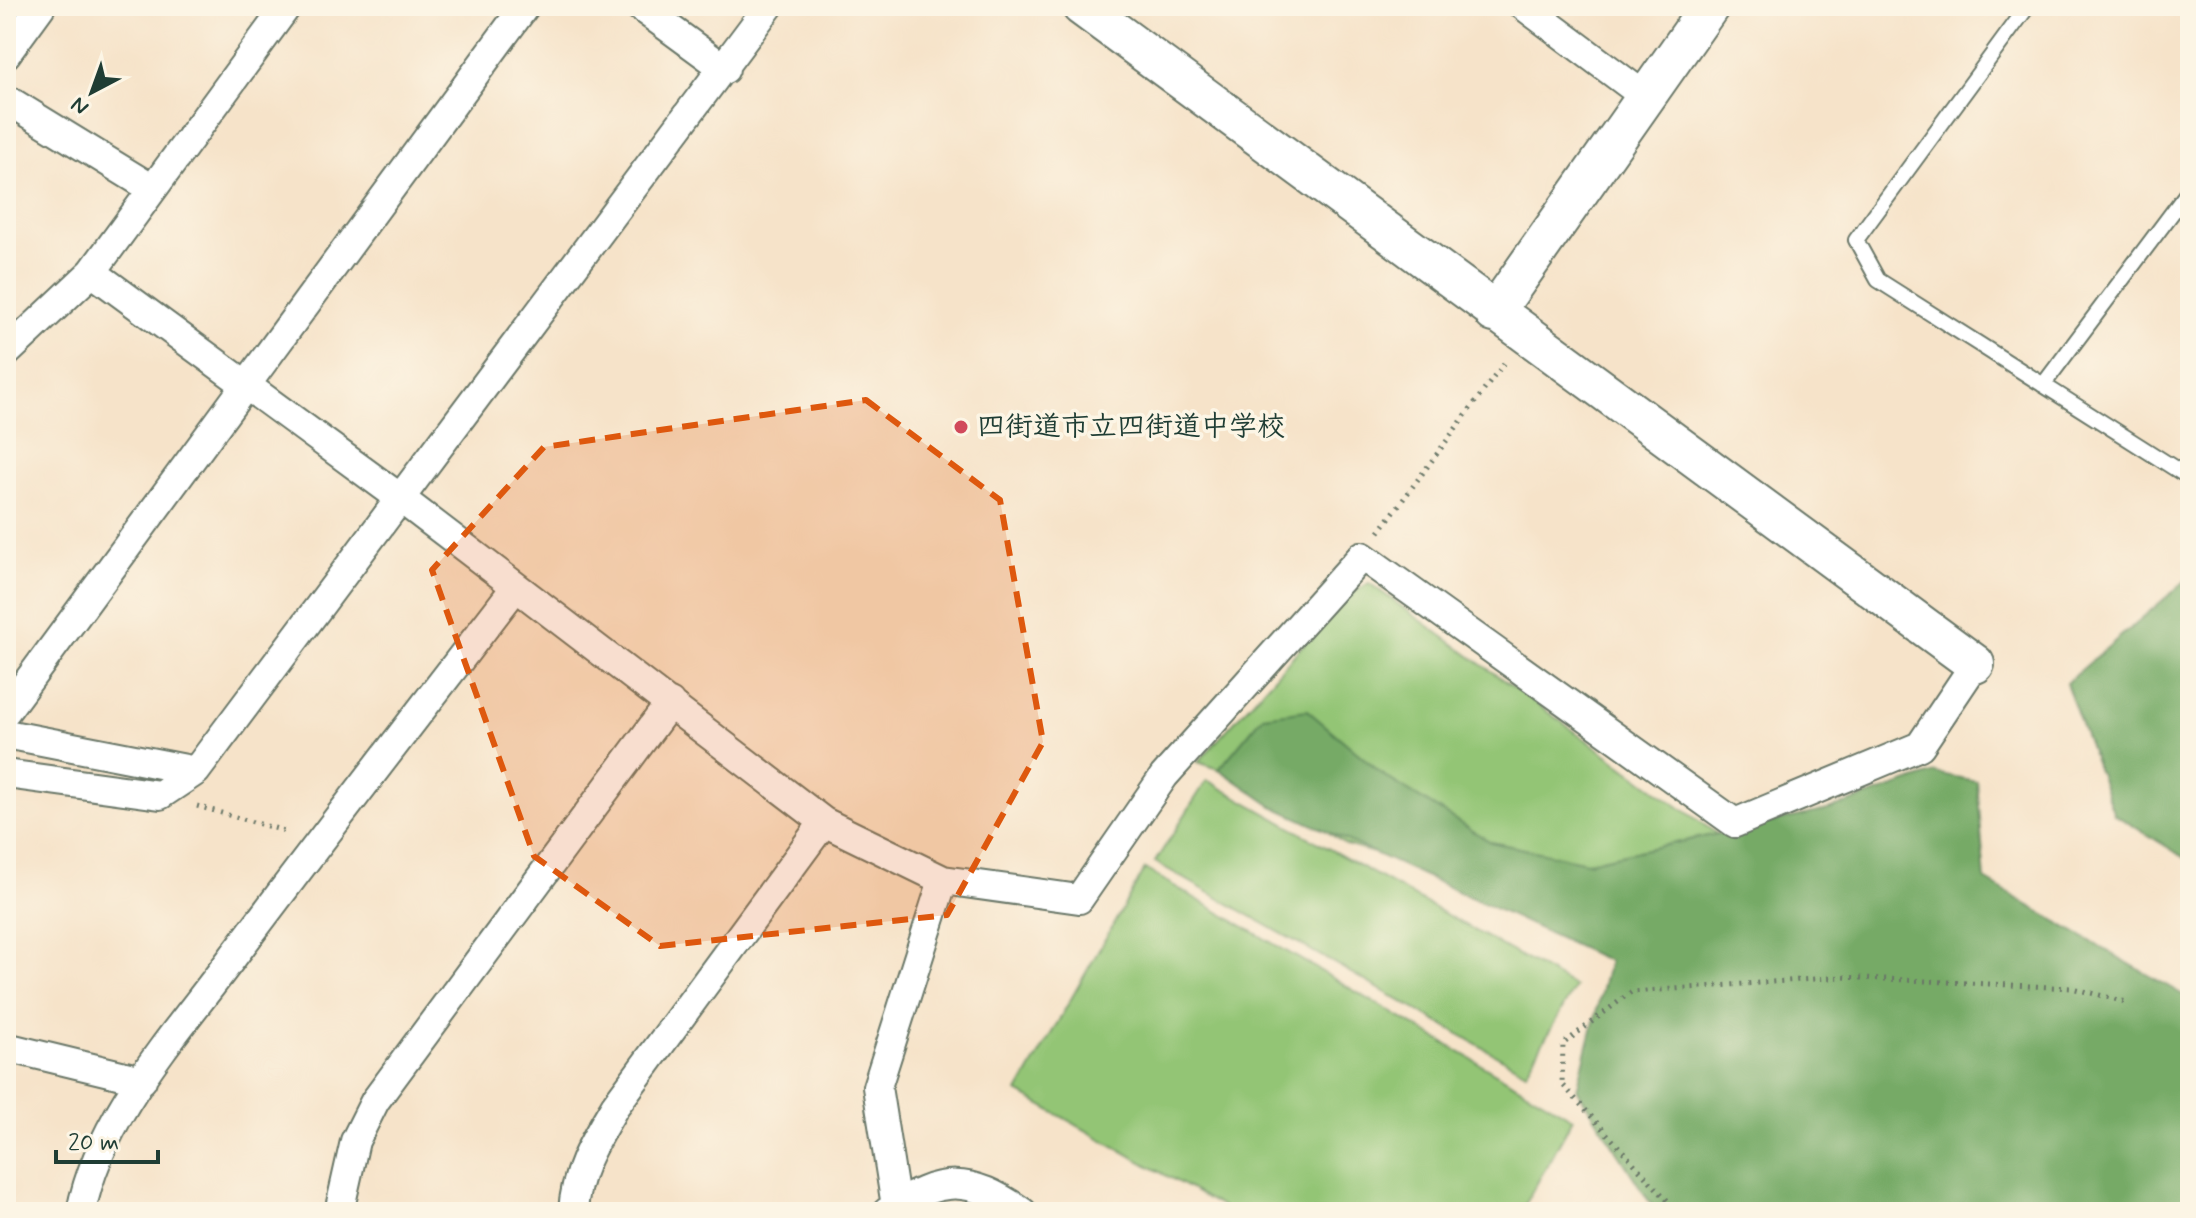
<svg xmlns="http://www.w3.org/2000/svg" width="2196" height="1218" font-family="Mynerve,'Klee One',sans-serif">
<rect width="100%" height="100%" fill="#fcf5e5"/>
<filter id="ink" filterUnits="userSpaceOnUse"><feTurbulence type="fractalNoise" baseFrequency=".0125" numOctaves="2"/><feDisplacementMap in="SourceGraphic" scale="16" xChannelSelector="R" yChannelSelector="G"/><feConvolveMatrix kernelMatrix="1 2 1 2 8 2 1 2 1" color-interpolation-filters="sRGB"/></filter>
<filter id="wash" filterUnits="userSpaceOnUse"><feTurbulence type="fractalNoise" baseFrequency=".006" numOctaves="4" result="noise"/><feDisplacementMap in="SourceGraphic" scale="32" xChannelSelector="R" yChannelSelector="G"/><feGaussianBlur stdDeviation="1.8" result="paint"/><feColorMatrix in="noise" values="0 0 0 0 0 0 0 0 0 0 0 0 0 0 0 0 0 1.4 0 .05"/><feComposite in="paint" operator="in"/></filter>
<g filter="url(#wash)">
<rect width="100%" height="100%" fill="#f6e3c9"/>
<path fill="#93c575" stroke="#598154" stroke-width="2" d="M1369,583L1746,855L1488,886L1346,845L1262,784L1198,762L1346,597Z
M1207,780L1575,987L1526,1072L1155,862Z
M1145,869L1573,1118L1521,1212H1231L1018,1092Z"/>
<path fill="#76aa66" stroke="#4a744d" stroke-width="2" d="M2190,577V861L2114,814L2066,683Z
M1307,710L1386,777L1491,842L1587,862L1828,810L1935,773L1977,781L1985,880L2190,999V1212H1656L1577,1089L1609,961L1272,806L1219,769L1263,716Z"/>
</g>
<g filter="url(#ink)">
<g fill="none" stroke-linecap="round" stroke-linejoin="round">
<g stroke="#6a7768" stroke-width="18">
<path id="lane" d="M2028,6L1856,240L1878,280L2182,473L2190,471
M2043,385L2190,189"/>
</g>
<g stroke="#6a7768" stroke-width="32">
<path id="street" d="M639,6L725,69
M1524,6L1647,98
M6,54L41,6
M6,99L151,188
M92,272L400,498L824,822L943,880L1079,899L1164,776L1362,556L1735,823L1920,746L1975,664
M6,353L92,272L287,6
M6,711L525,6
M6,734L196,771
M6,774L160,795L196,771L769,6
M6,1047L142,1080
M896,1206L877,1087L943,880
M81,1212C100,1114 177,1033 235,954C327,831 421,710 515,588
M339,1212L355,1141L375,1101L670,703
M573,1212C575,1171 595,1140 615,1106L824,822
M887,1212C940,1175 970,1176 1022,1212"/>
</g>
<g stroke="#6a7768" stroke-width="42">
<path id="secondary" d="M1081,6L1975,664
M1494,313L1710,6"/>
</g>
<path stroke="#6a7768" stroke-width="5" stroke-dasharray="2 6" stroke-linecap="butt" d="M1379,532L1505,362
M197,806L288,832
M1678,1212L1562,1084L1563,1044L1631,992L1843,977L2072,988L2126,1002"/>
<use href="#lane" stroke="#fff" stroke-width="14"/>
<use href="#street" stroke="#fff" stroke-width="28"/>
<use href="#secondary" stroke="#fff" stroke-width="38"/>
</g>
</g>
<path fill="#de580e" fill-opacity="0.2" stroke="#de580e" stroke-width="6" stroke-dasharray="16 10" stroke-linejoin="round" d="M866,400L1000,500L1043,742L947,915L660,946L534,856L432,570L544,447Z"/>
<circle fill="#d1495b" stroke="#fcf5e5" stroke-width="3" cx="961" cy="427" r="8"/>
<g text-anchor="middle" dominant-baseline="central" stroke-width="7" stroke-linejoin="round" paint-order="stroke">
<g font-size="28" font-weight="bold" fill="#1f3d34" stroke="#fcf5e5" text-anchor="start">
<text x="977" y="427">四街道市立四街道中学校</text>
</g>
</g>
<rect width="2196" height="1218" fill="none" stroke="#fcf5e5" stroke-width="32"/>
<g transform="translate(92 92) rotate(221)" stroke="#fcf5e5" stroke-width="6" paint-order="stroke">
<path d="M0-6L14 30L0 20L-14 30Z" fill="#1f3d34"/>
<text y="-12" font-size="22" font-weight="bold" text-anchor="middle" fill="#1f3d34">N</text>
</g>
<path d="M56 1150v12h102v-12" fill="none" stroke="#1f3d34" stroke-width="4"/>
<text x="68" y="1150" font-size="24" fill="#1f3d34" stroke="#fcf5e5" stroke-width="6" paint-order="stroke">20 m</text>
</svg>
